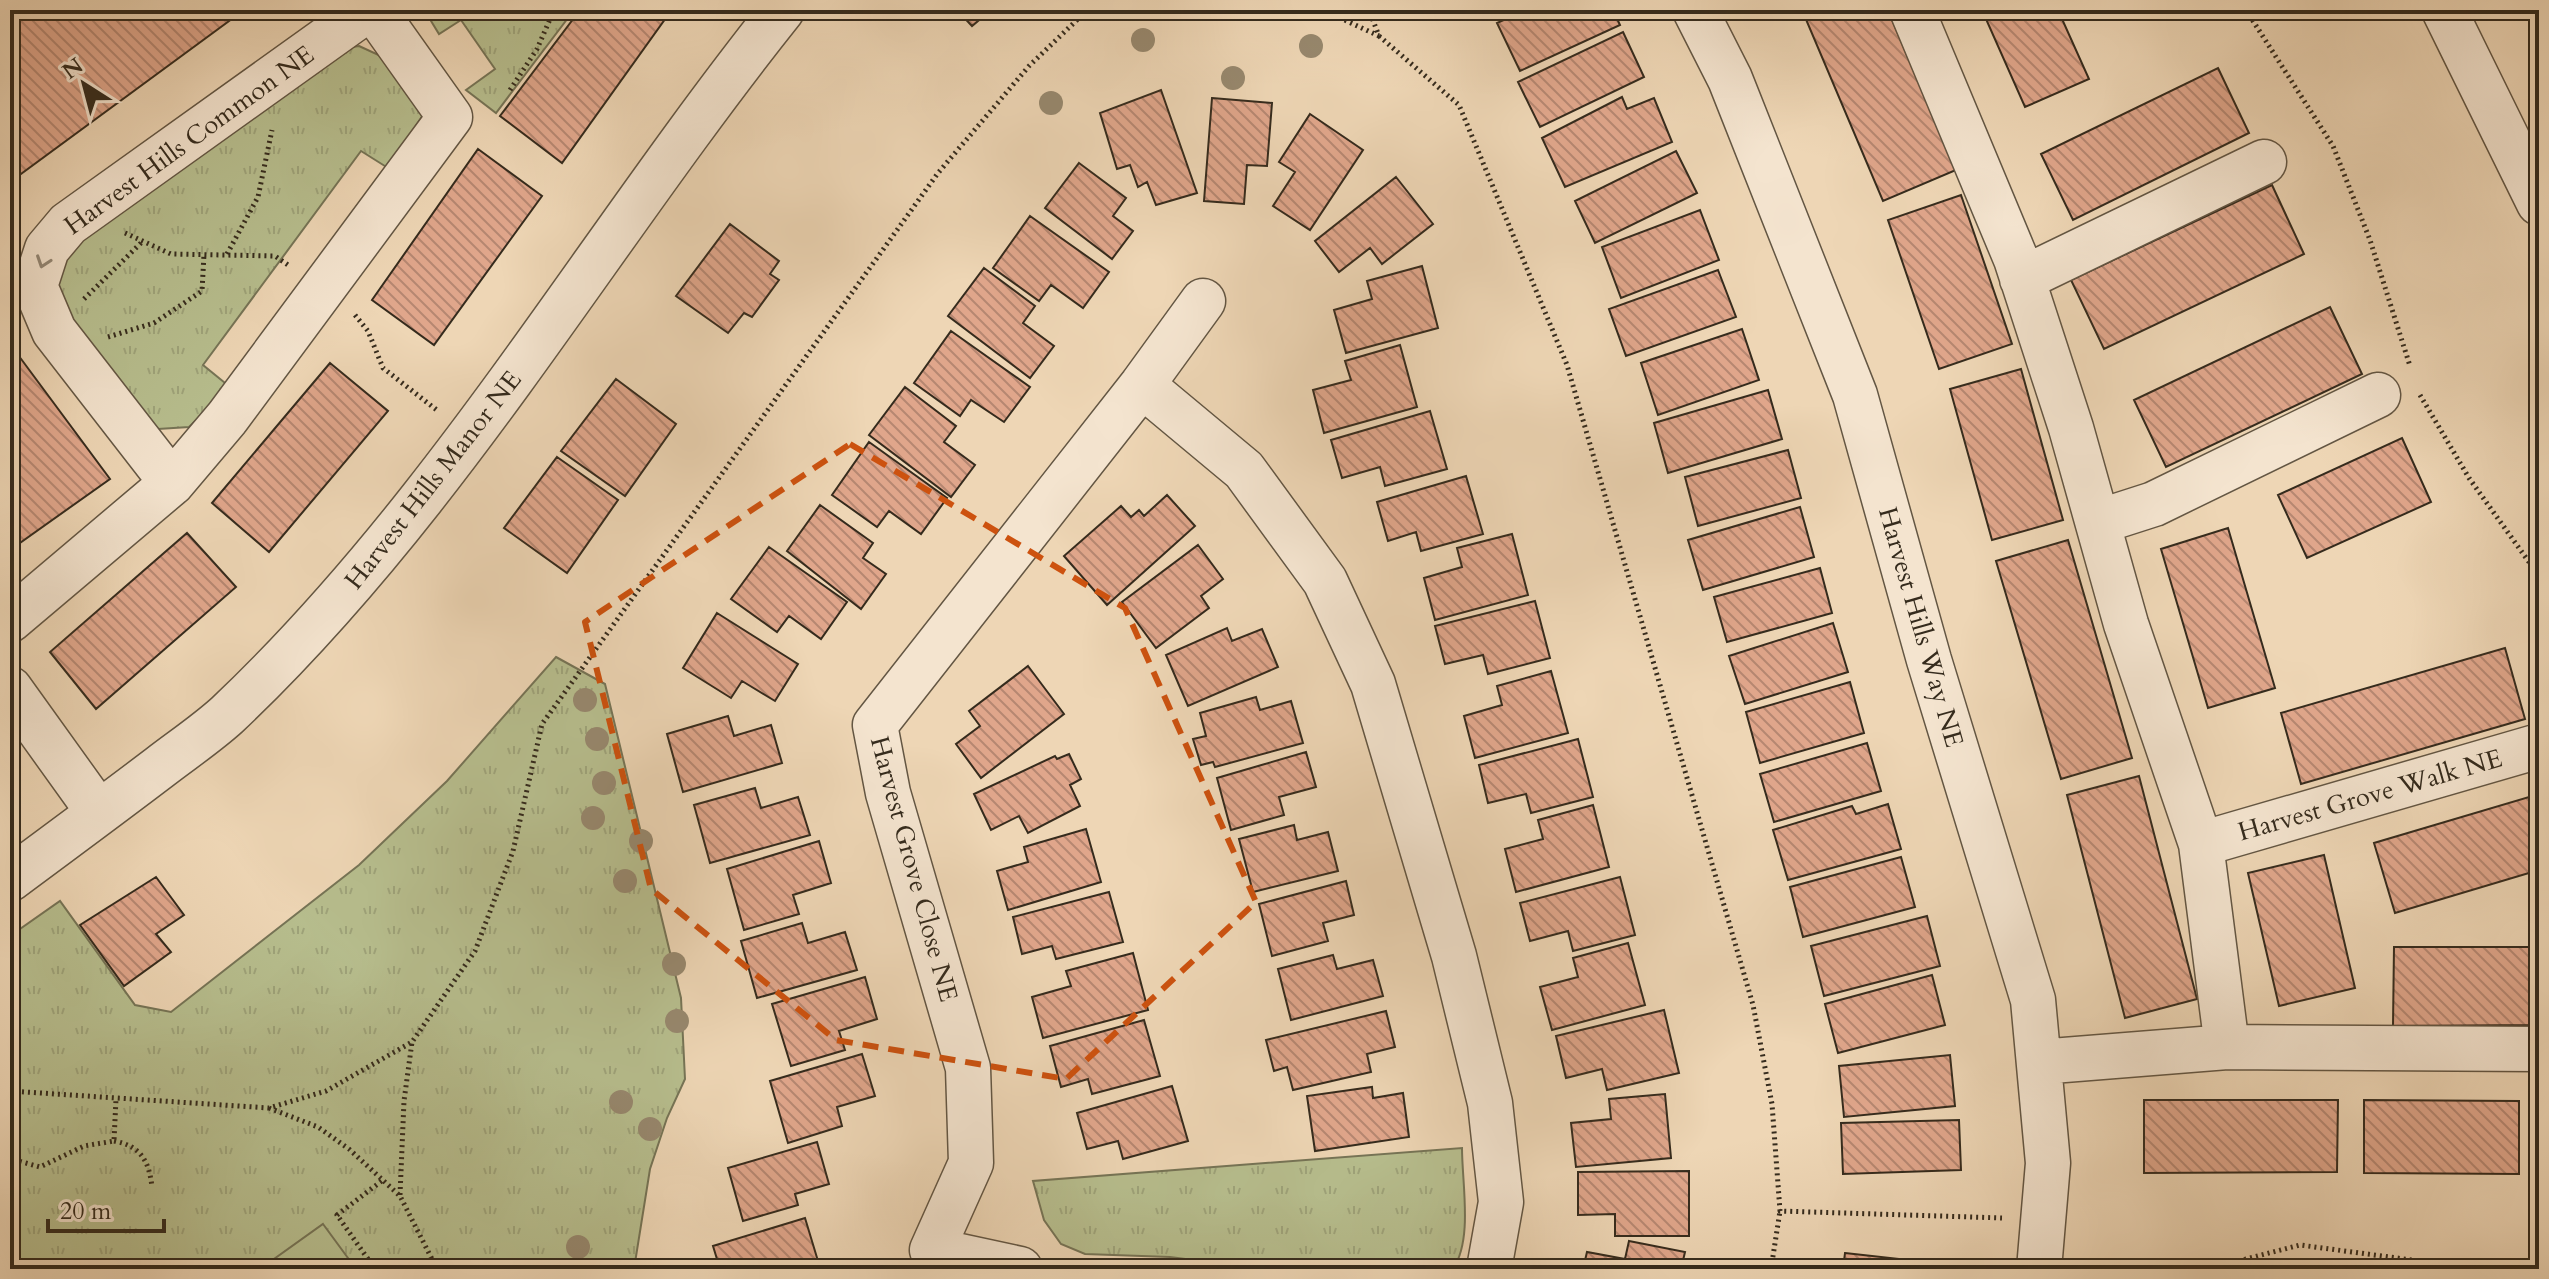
<svg xmlns="http://www.w3.org/2000/svg" width="2549" height="1279" font-family="Cardo,serif">
<defs>
<pattern id="grass-tufts" width="24" height="20" patternUnits="userSpaceOnUse" patternTransform="scale(2)"><rect width="24" height="20" fill="#b7be8e"/><path d="M3 7l-1-3M5 7V3M7 7l1-3M15 17l-1-3M17 17v-4M19 17l1-3" fill="none" stroke="#9ea37a"/></pattern>
<pattern id="building-back-hatch" width="6" height="6" patternUnits="userSpaceOnUse" patternTransform="scale(2)"><rect width="6" height="6" fill="#e0a68b"/><path d="M-1 5l2 2M0 0l6 6M5-1l2 2" fill="none" stroke="#b68771"/></pattern>
</defs>
<rect width="100%" height="100%" fill="#eed6b5"/>
<filter id="stains"><feTurbulence type="fractalNoise" baseFrequency=".0025" numOctaves="4"/><feColorMatrix values="0 0 0 0 .2 0 0 0 0 .09 0 0 0 0 .02 0 0 0 .5 -.17"/></filter>
<radialGradient id="worn" r=".72"><stop offset=".6" stop-color="#630" stop-opacity="0"/><stop offset="1" stop-color="#630" stop-opacity=".3"/></radialGradient>
<path fill="url(#grass-tufts)" stroke="#767456" stroke-width="2" d="M436,10H574L496,113L466,90L495,69L461,20L439,34L428,16Z
M359,46L383,57L423,115L388,168L361,151L203,365L230,387L189,427L158,429L131,410L57,302L55,269L71,246L339,49Z
M556,657L605,684L681,998L685,1079L667,1118L650,1169L634,1269H10V936L60,901L135,1005L171,1012L359,865L447,781Z
M1462,1148C1462,1184 1473,1239 1453,1269H1262L1170,1257L1085,1254L1061,1244L1044,1220L1033,1181Z"/>
<path fill="#b7be8e" stroke="#767456" stroke-width="2" d="M323,1224L356,1269H260Z"/>
<path fill="url(#building-back-hatch)" stroke="#352b1d" stroke-width="2" d="M25,10H244L10,182V21Z
M580,10H660L668,15L562,163L500,116Z
M957,10H991L972,26Z
M1526,10H1613L1620,25L1520,71L1497,23Z
M1802,10H1888L1956,170L1883,201Z
M1982,10H2058L2089,79L2025,107Z
M1623,32L1644,77L1540,127L1518,82Z
M2218,68L2249,133L2073,220L2041,154Z
M1161,90L1197,193L1156,205L1147,182L1138,187L1130,165L1117,169L1100,113Z
M1622,97L1627,109L1654,98L1672,142L1565,187L1542,138Z
M1212,98L1272,103L1267,166L1247,165L1244,204L1204,201Z
M1310,114L1363,150L1310,230L1273,206L1295,172L1279,162Z
M478,149L542,196L434,345L372,300Z
M1676,151L1697,193L1595,243L1575,201Z
M1079,163L1126,198L1113,216L1133,231L1112,259L1045,208Z
M1396,177L1433,224L1382,264L1370,248L1339,272L1315,241Z
M2272,185L2304,254L2104,349L2071,280Z
M1961,195L2012,344L1939,369L1888,220Z
M1700,210L1719,260L1621,298L1602,247Z
M1030,216L1109,272L1083,308L1051,285L1039,301L993,268Z
M730,224L779,261L770,274L779,280L752,317L744,313L728,333L676,296Z
M1422,266L1438,328L1346,353L1334,310L1372,299L1367,281Z
M984,268L1035,306L1023,323L1054,346L1030,378L948,316Z
M1718,270L1736,317L1626,356L1609,309Z
M2330,307L2362,374L2166,467L2134,400Z
M1742,329L1759,380L1658,415L1641,363Z
M951,331L1030,387L1004,422L971,400L960,416L914,383Z
M10,344L110,479L10,550Z
M1400,345L1417,407L1324,433L1313,390L1351,380L1345,361Z
M330,363L388,411L269,552L212,503Z
M2021,369L2063,520L1992,540L1950,389Z
M616,379L676,424L625,496L561,451Z
M905,387L956,426L944,442L975,465L951,497L869,435Z
M1768,390L1782,439L1668,473L1654,423Z
M1430,411L1447,469L1385,486L1380,467L1342,478L1331,440Z
M2402,438L2431,502L2307,558L2278,495Z
M869,442L947,498L921,534L889,511L877,527L832,495Z
M1788,450L1801,498L1698,526L1685,477Z
M557,457L618,500L567,573L504,528Z
M1466,476L1483,534L1421,551L1416,532L1388,541L1377,502Z
M1167,495L1195,526L1107,605L1064,556L1121,506L1131,517L1139,510L1144,516Z
M820,505L873,543L863,558L886,574L861,609L787,551Z
M1800,507L1814,557L1703,590L1688,540Z
M2228,528L2275,688L2208,708L2161,549Z
M187,533L236,587L96,709L50,652Z
M1512,534L1528,595L1435,620L1424,578L1462,567L1457,548Z
M2068,540L2132,758L2061,779L1996,561Z
M1198,545L1223,579L1201,596L1209,608L1156,648L1122,602Z
M769,547L847,602L821,639L789,616L777,632L731,599Z
M1820,568L1832,613L1727,642L1714,597Z
M1535,601L1550,658L1488,674L1483,655L1445,664L1435,626Z
M717,613L798,664L775,701L742,681L731,698L683,668Z
M1833,623L1848,672L1745,704L1729,656Z
M1227,628L1232,641L1262,629L1278,667L1188,706L1166,655Z
M2505,648L2525,719L2301,784L2281,713Z
M1028,666L1064,714L981,778L956,744L980,726L969,711Z
M1551,671L1568,733L1475,758L1464,716L1502,705L1497,686Z
M1850,682L1864,733L1760,763L1746,712Z
M1256,697L1260,710L1291,701L1303,743L1215,767L1213,762L1201,765L1193,739L1206,736L1200,713Z
M728,716L734,736L771,725L782,763L683,792L667,734Z
M1578,739L1593,797L1531,813L1526,794L1488,803L1479,765Z
M1867,743L1881,791L1774,822L1760,774Z
M1306,752L1316,787L1279,797L1284,815L1231,830L1217,778Z
M1069,754L1081,779L1070,785L1080,806L1028,833L1019,816L991,830L974,794L1055,756L1057,759Z
M2139,776L2197,999L2125,1018L2067,795Z
M755,788L761,808L798,797L810,835L710,863L694,805Z
M2539,794V870L2395,913L2374,843Z
M1888,804L1901,849L1788,880L1773,830L1852,806L1856,814Z
M1593,805L1609,867L1516,892L1505,849L1543,839L1538,820Z
M1294,825L1297,840L1328,832L1338,871L1253,892L1239,839Z
M1086,829L1101,882L1008,910L997,871L1028,862L1024,847Z
M819,841L831,883L793,895L799,914L744,930L727,869Z
M2324,855L2355,988L2279,1006L2248,873Z
M1901,857L1915,907L1803,937L1790,887Z
M156,877L184,915L156,934L171,952L124,986L80,925Z
M1620,877L1635,935L1573,951L1568,931L1530,941L1520,903Z
M1346,881L1354,915L1323,923L1328,941L1272,956L1259,904Z
M1109,892L1123,942L1056,959L1052,946L1022,954L1013,917Z
M1927,916L1940,966L1824,996L1811,946Z
M802,923L808,943L845,932L857,970L757,998L741,941Z
M1628,943L1645,1005L1552,1030L1540,987L1578,977L1573,958Z
M2394,947H2539V1025L2393,1026Z
M1133,953L1148,1010L1043,1038L1032,997L1071,986L1066,971Z
M1333,955L1337,969L1373,960L1383,996L1291,1020L1278,969Z
M1932,975L1945,1025L1838,1053L1825,1004Z
M865,977L877,1019L839,1031L845,1050L791,1066L772,1004Z
M1664,1010L1679,1073L1607,1090L1602,1069L1566,1078L1556,1036Z
M1386,1011L1395,1047L1367,1054L1371,1072L1293,1090L1287,1067L1274,1071L1266,1040Z
M1144,1020L1160,1076L1092,1094L1088,1079L1061,1087L1050,1046Z
M862,1054L875,1096L837,1107L842,1126L788,1143L770,1081Z
M1950,1055L1955,1106L1844,1117L1839,1066Z
M1172,1086L1188,1141L1123,1159L1118,1141L1087,1149L1077,1113Z
M1372,1087L1373,1098L1403,1093L1409,1137L1315,1151L1307,1096Z
M1665,1094L1671,1158L1576,1167L1571,1123L1611,1119L1609,1099Z
M2144,1100H2338L2337,1172L2144,1173Z
M2364,1100L2519,1101V1174L2364,1173Z
M1959,1120L1961,1170L1843,1174L1841,1123Z
M817,1142L829,1184L795,1194L798,1205L743,1221L728,1168Z
M1689,1171V1236H1615V1214L1578,1215V1172Z
M805,1218L818,1261L790,1269H720L713,1246Z
M1629,1241L1685,1252L1681,1269H1583L1587,1252L1625,1259Z
M1845,1253L1954,1265L1953,1269H1843Z"/>
<g fill="none" stroke-linecap="round" stroke-linejoin="round">
<g stroke="#635643" stroke-width="47">
<path id="minor" d="M1695,10L1730,79L1855,395L1929,660L2033,1000L2048,1163L2039,1269
M1912,10L2016,259L2071,428L2126,624L2201,844L2227,1047L2039,1062
M2444,10L2539,203
M2022,279L2264,162
M1142,385L1244,470L1325,581L1373,684L1454,956L1490,1103L1501,1202L1489,1269
M172,483L54,331L35,286L47,249L68,224L367,10
M2098,522L2154,504L2378,395
M10,620L172,483L227,418L450,117L374,10
M10,689L99,813
M2201,844L2539,746
M10,879C60,842 110,805 160,767C182,750 206,734 227,715C446,508 595,244 782,10
M2227,1047L2539,1049
M1020,1269L932,1250L971,1163L968,1068L888,793L875,725L1142,385L1203,301"/>
</g>
<path stroke="#352b1d" stroke-width="5" stroke-dasharray="2 4" stroke-linecap="butt" d="M1323,10L1379,36L1369,10
M2246,10L2333,146L2370,240L2410,366
M1379,36L1459,105L1567,365L1753,1005L1772,1104L1780,1211L2002,1218
M510,90L537,49L554,10
M125,233L171,254L275,256L288,265
M227,254L258,197L272,130
M84,299L143,241
M355,315L368,331L383,368L438,411
M108,337L154,323L202,291L204,254
M2420,395L2469,478L2539,576
M10,1091L269,1108L326,1091L412,1042L475,951L513,851L542,724L938,173L1029,66L1079,18L1114,10
M269,1108L318,1127L349,1149L400,1196L437,1269
M114,1141C141,1146 149,1161 152,1187
M10,1155L15,1160L40,1167L84,1146L114,1141L116,1099
M400,1195L404,1101L412,1042
M375,1269L337,1215L383,1180
M1771,1269L1780,1211
M2229,1269L2246,1259L2300,1245L2479,1269"/>
<use href="#minor" stroke="#f4e4cf" stroke-width="44"/>
</g>
<g fill="#97886e">
<circle cx="1143" cy="40" r="12"/>
<circle cx="1311" cy="46" r="12"/>
<circle cx="1233" cy="78" r="12"/>
<circle cx="1051" cy="103" r="12"/>
<circle cx="585" cy="700" r="12"/>
<circle cx="597" cy="739" r="12"/>
<circle cx="604" cy="783" r="12"/>
<circle cx="593" cy="818" r="12"/>
<circle cx="641" cy="841" r="12"/>
<circle cx="625" cy="881" r="12"/>
<circle cx="674" cy="964" r="12"/>
<circle cx="677" cy="1021" r="12"/>
<circle cx="621" cy="1102" r="12"/>
<circle cx="650" cy="1129" r="12"/>
<circle cx="578" cy="1247" r="12"/>
</g>
<defs><path id="oneway-chevron" d="M-2-3.5L2.5 0L-2 3.5" fill="none" stroke-width="1.6" stroke-linecap="round" stroke-linejoin="round" transform="scale(2)"/></defs>
<use stroke="#948876" href="#oneway-chevron" transform="translate(43 262) rotate(109)"/>
<path fill="none" stroke="#cd520f" stroke-width="6" stroke-dasharray="16 10" stroke-linejoin="round" d="M850,444L1125,608L1256,902L1066,1079L836,1040L651,889L585,622Z"/>
<g text-anchor="middle" dominant-baseline="central" stroke-width="7" stroke-linejoin="round" paint-order="stroke">
<g font-size="26" fill="#352b1d" stroke="#f4e4cf">
<text transform="translate(189 140) rotate(-36)">Harvest Hills Common NE</text>
<text transform="translate(433 480) rotate(-52)">Harvest Hills Manor NE</text>
<text transform="translate(1921 627) rotate(74)">Harvest Hills Way NE</text>
<text transform="translate(2370 795) rotate(-16)">Harvest Grove Walk NE</text>
<text transform="translate(914 869) rotate(75)">Harvest Grove Close NE</text>
</g>
</g>
<rect width="2549" height="1279" fill="none" stroke="#eed6b5" stroke-width="40"/>
<rect x="12" y="12" width="2525" height="1255" fill="none" stroke="#352b1d" stroke-width="4"/>
<rect x="20" y="20" width="2509" height="1239" fill="none" stroke="#352b1d" stroke-width="2"/>
<g transform="translate(84 84) rotate(324)" stroke="#f4e4cf" stroke-width="6" paint-order="stroke">
<path d="M0-6L14 30L0 20L-14 30Z" fill="#352b1d"/>
<text y="-12" font-size="22" font-weight="bold" text-anchor="middle" fill="#352b1d">N</text>
</g>
<path d="M48 1219v12h116v-12" fill="none" stroke="#352b1d" stroke-width="4"/>
<text x="60" y="1219" font-size="24" fill="#352b1d" stroke="#f4e4cf" stroke-width="6" paint-order="stroke">20 m</text>
<rect width="100%" height="100%" filter="url(#stains)"/>
<rect width="100%" height="100%" fill="url(#worn)"/>
</svg>
